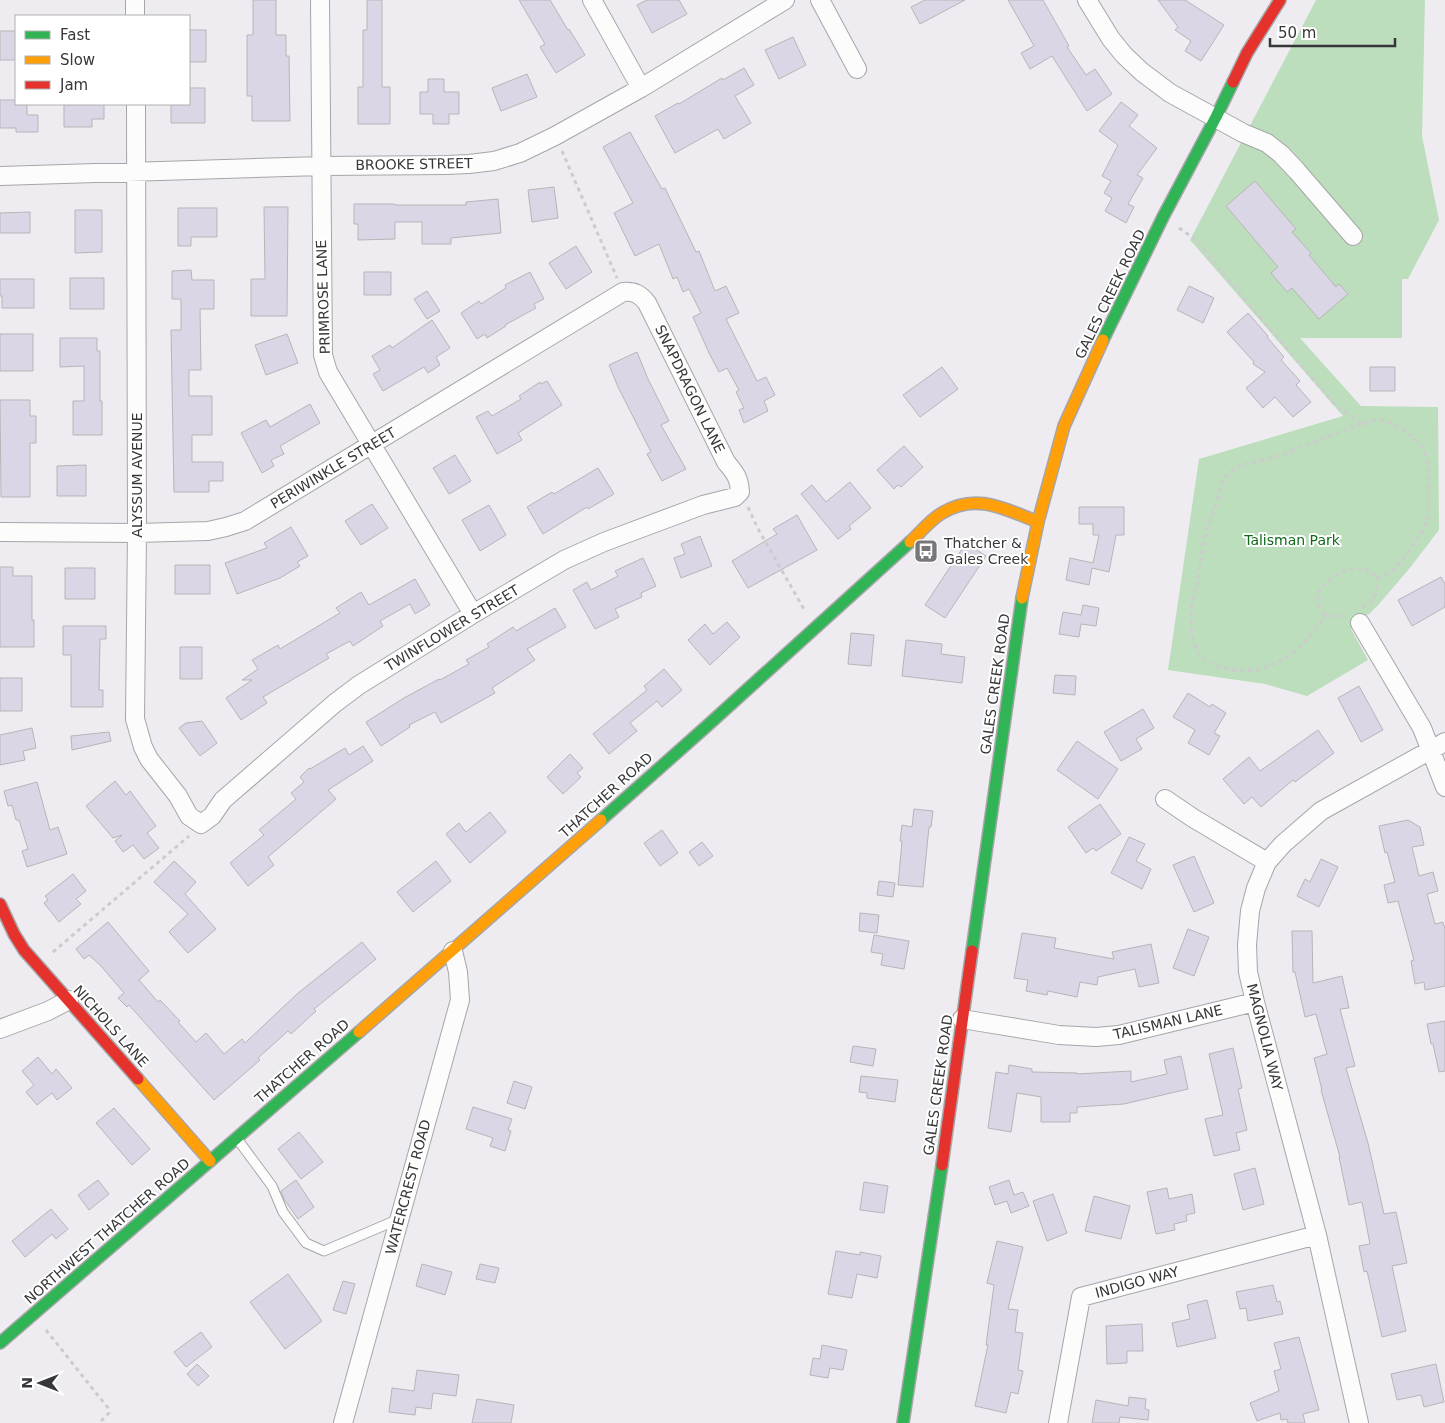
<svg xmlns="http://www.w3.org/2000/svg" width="1445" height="1423" font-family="'DejaVu Sans',sans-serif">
<rect width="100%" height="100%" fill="#eeecf0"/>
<path fill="#bcdebd" d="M1316,0H1425L1422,136L1439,220L1408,279H1402V338H1300L1361,406L1438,407L1439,530L1409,569L1379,604L1369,614L1360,619L1351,629L1368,660L1307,696L1265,684L1168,670L1199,459L1343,416L1190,240Z"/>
<path fill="#dbd6e5" stroke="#b6b5b7" d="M253,0H276V35H286V56H289L290,121H252V96H247V35H253Z
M367,0H382V87H390V124H358V87H363V30H367Z
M519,0H550L568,30L569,29L585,55L556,73L540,47L545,44Z
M647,0H679L687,14L652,33L637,5Z
M925,0H965L920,24L911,7Z
M1008,0H1043L1069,46L1067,47L1086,75L1095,69L1112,94L1087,111L1052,56L1030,69L1021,53L1034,46Z
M1158,0H1185L1224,25L1201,61L1185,51L1191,41L1175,30L1178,27Z
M189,30H206V62H189Z
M0,31H16V60H0Z
M793,37L806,65L779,79L765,50Z
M744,68L754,85L735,96L751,123L724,139L718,129L675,153L655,116L678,103L679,104L722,78L723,80Z
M527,74L537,97L501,111L492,88Z
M428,79H444V92H459V114H449V124H433V114H420V92H428Z
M189,88H205V123H171V104H189Z
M0,100H16V104H27V115H38V132H16V128H0Z
M1121,102L1138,115L1129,126L1157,148L1137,175L1143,178L1128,204L1134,207L1126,223L1105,211L1112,198L1104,193L1111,181L1102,176L1118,145L1099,131Z
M91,104H104V119H92V127H64V105Z
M630,132L662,189L665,188L696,252L699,251L715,291L726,286L739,313L726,319L757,381L766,377L775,395L764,401L768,411L744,423L739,410L744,408L736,392L739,390L727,368L719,372L709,353L693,317L701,313L689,289L683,292L677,277L673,279L659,244L635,256L614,213L633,203L603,147Z
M1255,181L1296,229L1292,232L1311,253L1309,255L1336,287L1339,284L1348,294L1319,319L1292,288L1287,292L1271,273L1278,267L1226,206Z
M554,187L558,218L532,222L528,190Z
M498,199L501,233L451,238V244H422V222H395V239L358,240V224H354V204H395V205H466V202Z
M264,207H288L287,316H251V279H265Z
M178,208H217V237H191V246H178Z
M75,210H102V252L75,253Z
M30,212V233H0V213Z
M576,246L592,272L566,289L549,263Z
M191,270L192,280H214V309H200L201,370H189V396H212V435H192V462H223V481H209V492H174L171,330H181V299H172V271Z
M364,272H391V295H364Z
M530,272L544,299L534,304L536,308L505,325L506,326L487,338L485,334L477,339L461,313L479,301L481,304L506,288L505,285Z
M70,278H104V309H70Z
M0,279H34V308H2V296H0Z
M1189,286L1214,298L1203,323L1177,310Z
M427,291L440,311L427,319L414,299Z
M1248,313L1268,336L1267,337L1284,357L1281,360L1300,381L1296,385L1311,402L1293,417L1275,397L1263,408L1246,388L1265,372L1253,364L1254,362L1227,332Z
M432,320L450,348L436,357L440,365L428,373L424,367L383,391L373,374L380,370L372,356L390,345L392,348Z
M0,334H33V371H0Z
M287,334L298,363L266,375L255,345Z
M60,338H97V351H100V401H102V435H73V401H84V366L60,367Z
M637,352L648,379L669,421L661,425L686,469L662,481L647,454L651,452L618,387L609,365Z
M942,367L958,389L920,417L903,395Z
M1370,367H1395V391H1370Z
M547,381L562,405L518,433L522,440L497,454L476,417L488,411L492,416L521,399L519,396L540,382L541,384Z
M0,400H30V416H36V443H30V497H1Z
M310,404L320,423L280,446L284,454L271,460L274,466L262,473L241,433L266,420L270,427Z
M904,446L923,467L901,487L898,485L894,489L877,470Z
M455,455L471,481L449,494L433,468Z
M86,465V496H57V466Z
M598,468L614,494L588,509L587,507L543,534L527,507L552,492L554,494Z
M850,482L871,508L849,526L851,529L838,539L801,494L812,485L826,502Z
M372,504L388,528L361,545L345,521Z
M489,505L506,535L480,551L462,520Z
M1079,507H1124V535H1116L1109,572L1092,568L1089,585L1066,580L1070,558L1093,563L1099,535H1093V524H1079Z
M797,515L817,550L748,588L732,561L777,534L773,529Z
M291,527L308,556L297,562L300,566L280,578L237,594L225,563L267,548L264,543Z
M700,536L712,566L681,578L674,558L685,554L681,544Z
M966,543L986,556L945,618L925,605Z
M643,558L656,586L641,593L642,597L615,609L619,617L595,629L573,590L587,582L591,590L618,576L615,571Z
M175,565H210V594H175Z
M0,567H13V576H32V620H34V647H0Z
M65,568H95V599H65Z
M1441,577L1445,584V607L1412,626L1398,600Z
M415,579L430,605L415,614L410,604L380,621L383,626L353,646L350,641L326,654L329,658L263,697L267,703L241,720L226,698L252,680H242L258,669L252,660L278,645L280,649L340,613L336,608L361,592L369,605Z
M1083,605L1099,608L1096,626L1081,624L1079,637L1059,634L1063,612L1081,615Z
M555,608L566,627L527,649L535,660L492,688L495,693L441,723L435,712L409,725L410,727L381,746L366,722L404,698L439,679L440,680L469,664L466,660L489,647L487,644L513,627L516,631Z
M727,622L740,637L710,665L688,640L705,624L713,634Z
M63,626H106V639H100L99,690H103V707H71V655H63Z
M851,633L874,635L871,666L848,664Z
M906,640L942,644L941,654L965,657L962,683L902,676Z
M180,647H202V679H180Z
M664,669L682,690L662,707L657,701L630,723L637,731L609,754L593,734L647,690L644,686Z
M1055,675L1076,676L1075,695L1053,693Z
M0,678H22V711H0Z
M1359,686L1383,730L1361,742L1338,698Z
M1188,693L1210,707L1212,704L1226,713L1214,733L1220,736L1209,755L1188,743L1195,730L1173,717Z
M1143,709L1154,728L1136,739L1142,749L1121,761L1104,732Z
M202,721L217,743L200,756L179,728L186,723Z
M32,728L36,748L23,751L25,760L0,765V735Z
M1318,730L1334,753L1295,782L1293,780L1261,807L1252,797L1244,804L1223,779L1249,757L1260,771Z
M109,732L111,741L72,750L71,736Z
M1077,741L1118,769L1098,799L1057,770Z
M363,746L373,761L328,790L336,799L268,857L274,865L248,886L230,863L264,835L259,830L296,799L291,793L304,782L300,777L309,768L310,769L345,748L349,755Z
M570,754L583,768L577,773L581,777L563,794L547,777Z
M115,781L126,795L130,791L156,826L147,833L159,848L144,859L133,845L123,852L115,841L122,835L113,838L86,806Z
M37,782L50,830L58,827L67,854L27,867L22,851L28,849L19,820H16L12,805L8,806L4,791Z
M1100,804L1121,834L1096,851L1093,848L1086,853L1068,827Z
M914,809L933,811L931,827H929L923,887L898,885L902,841H900L902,825L912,827Z
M490,812L506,832L470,863L446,834L459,823L466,832Z
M1408,820L1420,827L1424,845L1412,847L1419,876L1433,872L1438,891L1427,894L1435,924L1443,922L1445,929V986L1425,990L1424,982L1415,984L1411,961L1414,960L1398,901L1388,903L1384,885L1395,882L1387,852L1385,853L1379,826Z
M662,830L678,853L660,866L644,843Z
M1129,837L1145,844L1136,861L1151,869L1142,889L1111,873Z
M702,842L713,856L699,866L689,852Z
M1194,856L1214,903L1194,912L1173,865Z
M1321,859L1338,867L1319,907L1297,896L1305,879L1310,882Z
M174,861L196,882L185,894L216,929L188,953L169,932L188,914L154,882Z
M436,861L451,881L413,912L397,892Z
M73,874L86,891L76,899L81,904L59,922L44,903L48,900L45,896Z
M879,881L895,883L893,897L877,895Z
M860,913L879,915L877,933L859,931Z
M108,922L149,971L139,980L158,1002L160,1000L180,1021L178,1022L196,1042L206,1033L224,1054L242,1039L245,1043L297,994L362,942L376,959L314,1009L316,1011L291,1034L288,1031L258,1058L260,1060L214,1100L129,1005L127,1007L118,998L124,993L101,966L89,955L84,959L76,949Z
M1188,929L1209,937L1194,976L1173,968Z
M1292,931H1312L1313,983L1342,976L1349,1008L1340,1009L1355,1066L1346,1068L1368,1143L1384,1214L1396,1212L1407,1263L1392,1266L1406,1331L1382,1337L1367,1271L1364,1272L1359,1246L1370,1244L1362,1202L1349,1205L1339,1157H1340L1321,1090H1322L1314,1058L1327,1054L1316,1014L1305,1017L1295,972H1293Z
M1022,933L1056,938L1054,948L1114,959L1112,952L1151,944L1159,983L1139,987L1135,969L1098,977L1097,985L1080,982L1077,997L1048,991L1047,995L1026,991L1028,980L1014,978Z
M874,935L909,941L904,969L881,965L883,954L871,952Z
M1445,1021V1071L1439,1072L1433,1044H1431L1427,1024Z
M853,1046L876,1049L873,1066L850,1062Z
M1233,1048L1242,1088L1238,1089L1247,1130L1236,1133L1240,1150L1214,1156L1205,1119L1223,1115L1209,1054Z
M1181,1056L1188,1089L1124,1104L1077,1107V1113H1070V1122H1041V1097L1017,1093L1011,1132L988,1128L996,1072L1008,1074L1009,1065L1032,1069V1072L1077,1073V1074L1131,1071V1082L1167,1074L1164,1060Z
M38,1057L52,1074L56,1069L72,1088L57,1100L52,1093L37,1105L26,1092L34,1085L22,1071Z
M861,1076L898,1080L895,1102L867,1098V1093L859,1092Z
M514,1081L532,1087L525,1109L507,1103Z
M473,1107L512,1119L508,1130L511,1131L505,1151L490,1146L493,1138L466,1129Z
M114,1108L150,1149L132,1165L96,1123Z
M299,1132L323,1162L301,1179L278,1149Z
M1255,1168L1264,1204L1243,1210L1234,1174Z
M98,1180L109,1194L89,1210L78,1195Z
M296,1180L314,1207L298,1219L284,1199L281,1191Z
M1009,1180L1014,1195L1023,1192L1029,1206L1011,1213L1007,1201L995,1205L989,1187Z
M864,1182L888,1186L884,1213L860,1210Z
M1167,1188L1169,1199L1192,1194L1195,1213L1186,1215L1187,1221L1174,1224L1175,1230L1156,1234L1147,1192Z
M1053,1194L1067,1233L1047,1241L1033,1201Z
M1094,1196L1130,1206L1121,1239L1085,1231Z
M51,1209L68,1229L56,1239L52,1234L25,1257L12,1241Z
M997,1241L1023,1247L1008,1309L1018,1310L1015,1332L1023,1333L1018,1370L1023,1371L1018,1394L1011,1392L1006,1413L975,1406L988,1345H986L994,1285L987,1283Z
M836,1251L860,1255V1252L881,1256L877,1278L857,1274L852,1298L828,1294Z
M422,1264L452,1272L445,1295L416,1286Z
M480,1264L499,1268L495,1283L476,1279Z
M288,1274L322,1321L285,1349L250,1302Z
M343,1281L355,1284L346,1314L333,1310Z
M1273,1285L1277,1302L1280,1301L1283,1314L1248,1321L1246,1308L1240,1309L1236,1292Z
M1207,1300L1216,1338L1177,1347L1172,1323L1190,1319L1187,1305Z
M1142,1324L1143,1351H1127V1363L1107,1364L1106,1326Z
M201,1332L212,1347L186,1367L174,1352Z
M1299,1337L1319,1410L1303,1414L1305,1423H1288L1287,1419L1281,1420L1280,1413L1257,1421L1250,1403L1279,1391L1274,1371L1281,1369L1274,1343Z
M822,1345L847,1350L843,1370L830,1368L828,1378L810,1375L813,1358L820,1359Z
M197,1364L209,1376L198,1386L187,1374Z
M1436,1364L1444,1402L1424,1407L1421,1395L1397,1400L1391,1374Z
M417,1370L459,1375L456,1396L433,1393L431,1409L416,1407L415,1415L389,1412L392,1388L414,1391Z
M1129,1397L1146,1399L1145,1409L1149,1410L1148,1420L1120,1417L1119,1423H1092L1096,1400L1128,1406Z
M477,1399L514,1405L511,1423H472Z"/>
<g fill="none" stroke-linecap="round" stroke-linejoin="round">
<g stroke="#a6a6a8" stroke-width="11">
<path id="lane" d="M238,1140L272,1186L283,1212L306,1243L324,1251L399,1219"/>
</g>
<g stroke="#a6a6a8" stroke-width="20">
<path id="street" d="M135,0V16
M320,0L323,355L328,372L473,614
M592,0L641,88
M820,0L857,69
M1087,0L1111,39L1124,55L1142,72L1170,93L1243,133L1267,143L1281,154L1297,171L1353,236
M0,176L321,166L446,165L469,164L494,161L520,153L555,136L641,88L785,0
M0,532L137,533L208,531L226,527L245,521L623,292C634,291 640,294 647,303L726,462C735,473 739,477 740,492L735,497L703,505L604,542L564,560L473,614L359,685L335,703L223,800L212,816L201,824L189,816L178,796L149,759L143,747L135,719L137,533L136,104
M1360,623L1422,728L1445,787
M1165,799L1193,818L1267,862
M962,1019L1059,1035L1096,1037L1119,1035L1255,1002
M0,1029L48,1011L69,1000
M343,1423L460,1000L458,972L453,951
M1058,1423L1081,1297L1317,1235
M1359,1423L1317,1235L1255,1002L1248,972L1247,945L1250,911L1256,888L1267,862L1283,844L1321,811L1445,742"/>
</g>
<g stroke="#a6a6a8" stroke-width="14">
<path id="fast" d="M1103,340L1163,217L1216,117L1233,82
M601,820L708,725L910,542
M972,951L1022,598
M0,1343L359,1032
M903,1423L942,1165"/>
</g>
<g stroke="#a6a6a8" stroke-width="14">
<path id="slow" d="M910,542C920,533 930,520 942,513C976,492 1005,509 1038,522
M1022,598L1038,522L1064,426L1103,340
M359,1032L601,820
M138,1079L210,1161"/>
</g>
<g stroke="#a6a6a8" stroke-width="14">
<path id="jam" d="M1233,82L1247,53L1280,0
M0,904L14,934L24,950L138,1079
M942,1165L972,951"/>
</g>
<path stroke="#cccccd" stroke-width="3" stroke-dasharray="4 4" stroke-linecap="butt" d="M562,151L617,278
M1179,228L1195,239L1242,296L1336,406L1362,424C1367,423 1372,421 1377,420C1391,420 1419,438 1424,451C1429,463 1429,479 1429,493C1429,504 1430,516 1425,527C1420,536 1401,563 1393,570C1388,574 1381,576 1376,579C1361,550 1298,588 1323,612C1329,617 1339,617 1346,615
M748,507L757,527L805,611
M1362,607C1375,601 1378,592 1376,579
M1326,614C1305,649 1271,678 1227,669C1216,667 1206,662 1199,653C1193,645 1191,633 1191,624C1190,610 1194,596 1197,583C1200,569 1201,555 1204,541C1207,528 1212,515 1217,502C1221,492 1220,482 1228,474C1240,461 1265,462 1281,455C1308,445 1334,433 1362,424
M53,952L189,836
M46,1330L108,1408L109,1413L99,1423"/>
<use href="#lane" stroke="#fcfcfd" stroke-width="9"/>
<use href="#street" stroke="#fcfcfd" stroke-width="18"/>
<use href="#fast" stroke="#30b455" stroke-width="11"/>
<use href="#slow" stroke="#ff9f0a" stroke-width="11"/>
<use href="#jam" stroke="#e5322d" stroke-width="11"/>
</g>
<defs>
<g id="bus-square" transform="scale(1.25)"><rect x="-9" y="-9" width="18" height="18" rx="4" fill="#777678" stroke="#fff"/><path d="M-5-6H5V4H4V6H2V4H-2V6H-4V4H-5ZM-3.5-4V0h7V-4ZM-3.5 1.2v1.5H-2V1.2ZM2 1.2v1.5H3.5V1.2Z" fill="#fff"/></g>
</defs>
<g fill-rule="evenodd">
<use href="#bus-square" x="926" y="551"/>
</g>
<g text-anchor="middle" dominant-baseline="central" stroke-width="4" stroke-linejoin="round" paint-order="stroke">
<g font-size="14" fill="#373638" stroke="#fff">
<text transform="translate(414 164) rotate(-1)">BROOKE STREET</text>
<text transform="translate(1110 294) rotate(-64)">GALES CREEK ROAD</text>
<text transform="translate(323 297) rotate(-92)">PRIMROSE LANE</text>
<text transform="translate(690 389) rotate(64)">SNAPDRAGON LANE</text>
<text transform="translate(333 468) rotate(-31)">PERIWINKLE STREET</text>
<text transform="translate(137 475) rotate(-90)">ALYSSUM AVENUE</text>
<text transform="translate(452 628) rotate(-31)">TWINFLOWER STREET</text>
<text transform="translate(995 684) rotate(-82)">GALES CREEK ROAD</text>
<text transform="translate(606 795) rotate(-42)">THATCHER ROAD</text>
<text transform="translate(1168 1022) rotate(-13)">TALISMAN LANE</text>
<text transform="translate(111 1026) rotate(48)">NICHOLS LANE</text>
<text transform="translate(1265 1037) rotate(76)">MAGNOLIA WAY</text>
<text transform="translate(302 1061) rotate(-41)">THATCHER ROAD</text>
<text transform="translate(938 1085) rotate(-82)">GALES CREEK ROAD</text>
<text transform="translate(408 1187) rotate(-75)">WATERCREST ROAD</text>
<text transform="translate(107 1231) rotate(-41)">NORTHWEST THATCHER ROAD</text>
<text transform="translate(1137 1282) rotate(-15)">INDIGO WAY</text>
</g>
<g font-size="14" fill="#0f6b19" stroke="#fff">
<text x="1292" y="540">Talisman Park</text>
</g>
<g font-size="14" fill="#373638" stroke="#fff" text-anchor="start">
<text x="944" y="543">Thatcher &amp;<tspan x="944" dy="16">Gales Creek</tspan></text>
</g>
</g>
<rect x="15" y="15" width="175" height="90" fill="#ffffff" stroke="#afafaf"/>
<rect x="25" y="31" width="25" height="8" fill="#30b455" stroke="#afafaf"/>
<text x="60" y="40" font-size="15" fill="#373638">Fast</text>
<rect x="25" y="56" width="25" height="8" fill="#ff9f0a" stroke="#afafaf"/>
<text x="60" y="65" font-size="15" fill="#373638">Slow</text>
<rect x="25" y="81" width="25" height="8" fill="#e5322d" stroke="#afafaf"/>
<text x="60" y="90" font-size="15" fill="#373638">Jam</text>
<g transform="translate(40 1383) rotate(270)" stroke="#ffffff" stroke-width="4" paint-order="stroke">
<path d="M0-4L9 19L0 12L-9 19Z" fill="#373638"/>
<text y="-8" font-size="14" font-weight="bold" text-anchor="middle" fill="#373638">N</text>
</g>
<path d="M1270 38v8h125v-8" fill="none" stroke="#373638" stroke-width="2.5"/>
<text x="1278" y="38" font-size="15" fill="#373638" stroke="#ffffff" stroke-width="4" paint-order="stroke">50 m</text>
</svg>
